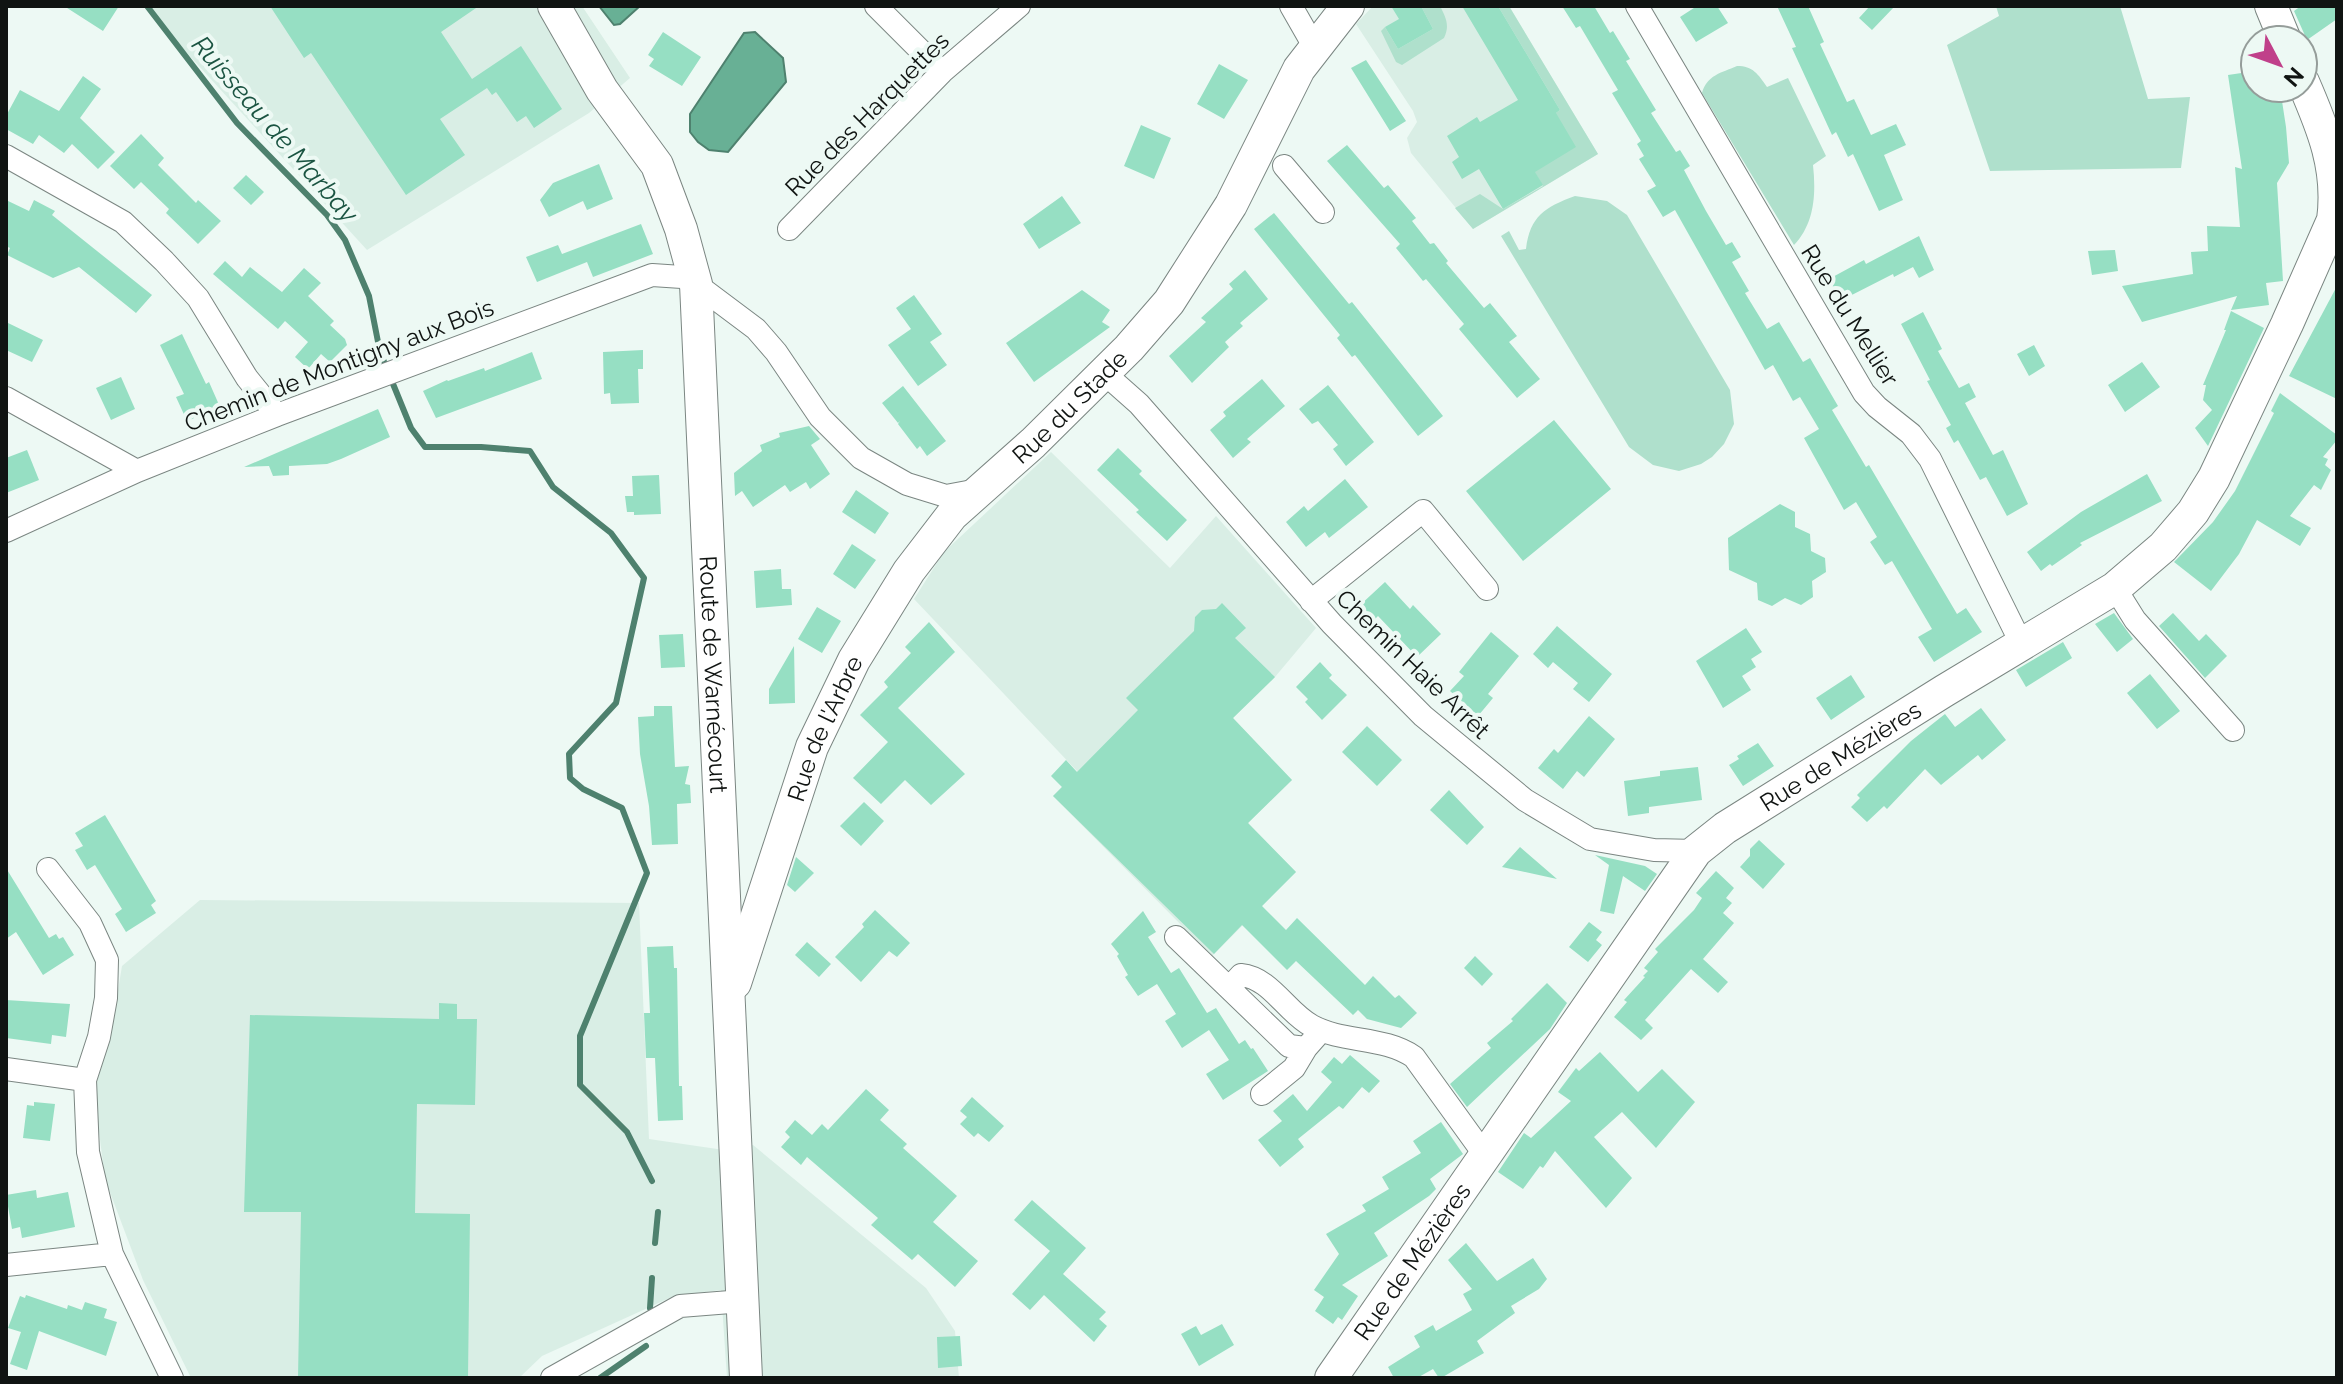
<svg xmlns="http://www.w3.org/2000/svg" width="2343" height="1384" font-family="Raleway,sans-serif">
<rect width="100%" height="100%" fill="#edf9f4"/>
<path fill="#d9eee5" d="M144,6H582L630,78L589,113L367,250Z
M1373,6H1509L1598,154L1473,229L1411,153L1407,138L1417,122L1413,111L1356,24Z
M1051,452L1170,568L1216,516L1316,628L1275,677L1233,718L1292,780L1248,823L1296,872L1212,956L1053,796L1077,771L914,599L944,552Z
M200,900L639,903L649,1139L724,1150L753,1145L926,1288L955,1331L959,1378H727L721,1290L674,1296L542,1356L519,1378H191L143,1280L105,1179L94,1092L112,1027L122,966Z"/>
<path fill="#afe0cc" d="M1421,6H1440C1446,18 1450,25 1444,38L1402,65L1396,62L1381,31L1385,27L1398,49L1433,29Z
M1498,6H1509L1598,154L1473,229L1455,208L1480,194L1503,209L1543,186L1531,166L1556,113L1560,110Z
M1996,6H2120L2148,99L2190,97L2181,168L1990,171L1947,45L1999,16Z
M1737,66C1753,66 1758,74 1767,87L1788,78L1826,156L1813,165C1816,193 1815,223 1794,245L1702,93C1707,75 1721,73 1737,66Z
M1575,196L1607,201L1627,215L1730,390L1734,424L1724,444L1712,457L1701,464L1679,471L1653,465L1629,447L1501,236L1509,231L1519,250L1526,249C1530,216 1545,207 1575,196Z"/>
<path fill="#68b095" stroke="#4e816e" stroke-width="2" d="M599,6H640L620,24L614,25Z
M755,32L783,58L786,82L728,152L709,150L698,142L690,132V114L744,33Z"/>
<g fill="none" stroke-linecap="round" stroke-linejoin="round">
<path stroke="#4e816e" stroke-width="6" d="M147,6L237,123L327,215L345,240L369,296L380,352L411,428L425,447H481L530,451L553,487L611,533L644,578L616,703L569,754L570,778L583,789L622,808L647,873L580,1036V1085L627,1132L652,1181
M655,1243L658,1212
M650,1308L652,1278
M600,1378L646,1346"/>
</g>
<path fill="#96dfc3" d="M64,6H119L103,31Z
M270,6H479L441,32L472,79L521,46L562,109L534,128L526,116L517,122L496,92L492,95L487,88L440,119L465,155L406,195L311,53L304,58Z
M1391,6H1421L1433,29L1398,49L1385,27L1399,19Z
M1462,6H1498L1560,110L1556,113L1576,147L1535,172L1543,185L1503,209L1479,169L1462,179L1452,162L1459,157L1447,136L1477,117L1480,122L1518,100Z
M1562,6H1594L1610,33L1613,31L1630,59L1626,61L1656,110L1651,113L1676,152L1680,150L1690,166L1684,170L1706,211L1726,245L1732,242L1741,257L1732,262L1749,291L1745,293L1767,329L1779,322L1803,362L1810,358L1838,406L1832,410L1866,467L1869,465L1957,614L1966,608L1982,632L1934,662L1918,637L1932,629L1892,561L1885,565L1870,542L1877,537L1856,502L1844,510L1804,438L1819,429L1800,397L1793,401L1773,365L1765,370L1675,210L1663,217L1647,191L1656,186L1639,159L1644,156L1637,144L1641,141L1612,93L1618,90L1580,26L1576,28Z
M1697,6H1717L1728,23L1696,42L1680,17Z
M1777,6H1808L1824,42L1820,44L1847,102L1854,99L1871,135L1896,124L1906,145L1884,155L1903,200L1879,211L1853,154L1848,157L1836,132L1832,135L1792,48L1796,47Z
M1870,6H1895L1872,30L1859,18Z
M2301,6H2337V19L2307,40L2294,11Z
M663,32L701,57L682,86L649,66L654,59L648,55Z
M1366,60L1406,121L1390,131L1351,68Z
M1219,64L1248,80L1224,119L1197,104Z
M2255,71V88H2280L2286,127L2289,163L2277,183L2283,281L2266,283L2269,305L2231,310L2237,296L2142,322L2122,286L2193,274L2191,252L2208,251L2207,226L2240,227L2235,167L2242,169L2228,75Z
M83,76L101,89L80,118L115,152L98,169L72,144L64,153L39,135L33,144L6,129V116L20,90L59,111Z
M1141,125L1171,138L1154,179L1124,166Z
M141,134L164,158L158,165L196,203L198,200L221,221L198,244L166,213L169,209L141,182L134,189L110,166Z
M1347,145L1384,188L1388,185L1416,218L1412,221L1430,244L1434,243L1448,261L1446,263L1484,308L1490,303L1517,336L1509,342L1540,379L1517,398L1459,329L1464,324L1426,279L1423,281L1396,248L1400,244L1327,161Z
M599,164L613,199L587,210L583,201L549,217L540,200L553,183Z
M246,175L264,192L251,205L233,188Z
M1062,196L1081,223L1039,249L1023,224Z
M6,200L29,211L34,200L55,211L52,215L152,295L136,313L79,267L53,278L7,255L10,248L6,246Z
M1274,213L1349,304L1352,302L1443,416L1418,436L1355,355L1352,357L1337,338L1340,335L1254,229Z
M641,224L653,254L593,277L587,262L537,282L526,257L558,245L562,254Z
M1919,236L1934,270L1919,278L1913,267L1894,277L1893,274L1840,301L1829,279L1864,260L1866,264Z
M2115,250L2118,271L2092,275L2088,251Z
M225,261L242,277L250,267L282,292L304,268L321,283L308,296L334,321L330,325L345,339L347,345L330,362L321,354L308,369L295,357L308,342L285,321L278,329L213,274Z
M1245,270L1268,299L1240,323L1243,326L1225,342L1229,347L1192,383L1169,356L1206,322L1201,318L1233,289L1229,284Z
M2337,286V399L2289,376Z
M1082,290L1110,310L1102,322L1110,327L1034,382L1006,343Z
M914,295L942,334L930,342L947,365L918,386L888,345L911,329L896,308Z
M2231,311L2264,328L2208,446L2195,428L2212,410L2203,400L2206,385H2203L2226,330H2224Z
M1923,312L1942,349L1938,351L1959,388L1969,383L1976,397L1965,403L1993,455L2003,450L2028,504L2007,516L1986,477L1980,480L1958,440L1954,443L1946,428L1951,425L1927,381L1930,380L1901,324Z
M6,322L43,340L32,362L6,350Z
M182,334L206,384L209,382L220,407L187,421L176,397L184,394L160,345Z
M2034,345L2045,366L2029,376L2017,354Z
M643,350V369H638L639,403L611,404L610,393L604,394L603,352Z
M532,352L542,379L436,418L423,391L447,380L448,381L484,368L485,371Z
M2142,362L2160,387L2125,412L2108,385Z
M121,377L135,409L111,420L96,388Z
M1262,379L1285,406L1247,439L1251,442L1233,458L1210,430L1226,416L1223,412Z
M1328,385L1374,442L1346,466L1333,449L1338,445L1318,421L1312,424L1299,409Z
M903,386L946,441L927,456L920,446L917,449L898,424L900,421L898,423L882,403Z
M2280,393L2337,435V440L2323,457L2328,459L2325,465L2331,470L2321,490L2314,485L2290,516L2311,528L2300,546L2257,520L2239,554L2211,591L2174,562L2213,522L2235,491L2274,413L2271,411Z
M378,409L390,437L341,459L327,464L289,466V475L273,476L269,466L244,467Z
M1554,420L1611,489L1523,561L1466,491Z
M809,426L820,439L811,445L830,474L810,489L806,482L790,492L785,485L753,507L742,491L735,496L734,473L762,451L760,445L780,437L779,433Z
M1118,448L1142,471L1139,474L1187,520L1167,541L1136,512L1139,510L1097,470Z
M27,450L39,480L6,493V458Z
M2147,474L2162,501L2080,543L2082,545L2052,566L2050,564L2041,571L2027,552L2081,512Z
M659,475L661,514L634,515V512H627L625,496H633L632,476Z
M1345,479L1368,507L1329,538L1325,532L1306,547L1286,522L1304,506L1308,511Z
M856,490L889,513L875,534L842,512Z
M1780,504L1795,512V527L1810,534L1811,551L1825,558L1826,572L1812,581L1813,597L1801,605L1785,598L1772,606L1758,600L1757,583L1729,570L1728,538Z
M852,544L876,560L855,589L833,574Z
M781,569L782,589H791L792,605L756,608L754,571Z
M1385,582L1410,609L1413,605L1441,634L1417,657L1378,616L1373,621L1358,607Z
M1222,603L1246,628L1235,638L1275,677L1233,718L1292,780L1248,823L1296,872L1262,906L1286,930L1297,918L1365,985L1373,976L1395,998L1399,995L1417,1013L1401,1028L1367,1019L1358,1010L1353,1015L1296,961L1287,970L1242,925L1214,954L1053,796L1062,787L1051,776L1066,760L1077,772L1138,710L1126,698L1194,631L1195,617L1202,610L1216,609Z
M817,607L841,621L822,653L798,639Z
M2114,613L2133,639L2117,652L2095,624Z
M2173,613L2199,641L2206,634L2227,656L2205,678L2159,626Z
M929,622L955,652L898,708L965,774L931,805L905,780L881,804L853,778L888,742L860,715L888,687L884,682L911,653L905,647Z
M1557,626L1612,674L1589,702L1573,689L1578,683L1553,662L1548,668L1533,654Z
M1746,628L1762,652L1751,659L1756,667L1742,676L1751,690L1723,708L1696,661Z
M1491,632L1519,656L1488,694L1493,698L1478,716L1450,691L1464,676L1459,672Z
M683,634L685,667L661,668L659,635Z
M2063,642L2072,658L2026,687L2016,670Z
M794,646L795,703L769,704V689Z
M1320,662L1332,675L1329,678L1347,695L1322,720L1305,702L1308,699L1296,687Z
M2150,674L2180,711L2157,729L2127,693Z
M1851,675L1865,697L1831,720L1816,698Z
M654,706H672L675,767L689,766L685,784L690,785L691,803L677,804L678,844L652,845L649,806L640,754L638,717L654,716Z
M1981,708L2006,740L1982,760L1978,755L1941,785L1925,769L1887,809L1884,806L1867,822L1851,807L1860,798L1857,795L1911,741L1945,714L1955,727Z
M1589,716L1615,739L1584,777L1577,771L1563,789L1538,768L1554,749L1558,753Z
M1367,726L1402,760L1377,786L1342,752Z
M1758,743L1774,766L1743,786L1729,765L1739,759L1737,756Z
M1698,767L1702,800L1649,807V813L1628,816L1624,781L1660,776V771Z
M1449,790L1484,827L1467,845L1430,810Z
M864,802L884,821L861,846L840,826Z
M105,815L156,901L151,905L156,913L126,932L115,914L122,909L95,865L87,870L75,850L83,846L75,833Z
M1759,840L1785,864L1763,889L1740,867L1750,856V849Z
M1520,847L1557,879L1502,867Z
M1595,855L1645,866L1657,874L1645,891L1623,876L1614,914L1600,911L1609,865Z
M796,857L814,873L795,892L787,885Z
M6,868L49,938L56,934L59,939L63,937L74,955L43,975L16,932L6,939Z
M1716,871L1734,888L1726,898L1732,903L1723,913L1734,923L1703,959L1728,982L1718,993L1691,969L1645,1020L1653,1028L1641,1040L1614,1017L1627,1002L1624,1000L1645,977L1643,976L1648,971L1644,968L1658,952L1655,949L1694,910L1702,898L1696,893Z
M875,910L910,943L897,957L889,951L861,982L835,957L864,927L862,924Z
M1143,911L1156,932L1148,937L1171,973L1179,968L1207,1013L1216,1008L1239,1044L1245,1040L1251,1049L1253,1048L1268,1071L1223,1100L1206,1074L1229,1060L1209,1030L1182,1048L1165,1021L1176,1014L1157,984L1138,996L1125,977L1128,975L1117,956L1119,954L1111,944Z
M1589,922L1602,932L1596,940L1602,945L1588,962L1569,947Z
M807,942L831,964L819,977L795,955Z
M673,946L674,968H677L679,1086H682L683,1120L658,1121L655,1058H646L644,1013H650L647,947Z
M1475,956L1493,974L1482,986L1464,968Z
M1547,983L1567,1003L1550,1029L1467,1107L1450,1084L1491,1048L1487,1043L1513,1021L1511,1019Z
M6,1000L70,1004L66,1037L52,1035L51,1044L6,1038Z
M439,1003L457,1004V1019H477L475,1105L417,1104L415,1213L470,1214L468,1378H298L301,1212H244L250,1015L439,1019Z
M1600,1052L1638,1092L1662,1069L1695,1102L1656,1148L1622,1112L1594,1137L1632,1178L1606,1208L1555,1151L1543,1168L1540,1166L1523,1189L1498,1172L1524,1133L1531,1138L1571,1101L1558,1092L1576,1068L1579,1071Z
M1350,1055L1380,1081L1369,1093L1362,1087L1343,1109L1339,1106L1298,1139L1304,1147L1280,1167L1258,1140L1282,1121L1273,1111L1293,1094L1307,1111L1332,1082L1321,1072L1334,1057L1342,1064Z
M866,1089L889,1110L880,1120L907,1144L903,1148L957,1196L933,1222L978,1261L955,1287L918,1254L912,1260L871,1225L878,1218L807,1157L801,1165L781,1147L790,1137L785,1132L795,1120L812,1135L822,1124L828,1130Z
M972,1097L1004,1126L989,1142L978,1133L974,1137L960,1124L967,1117L960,1111Z
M34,1102L55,1104L50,1141L23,1138L27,1105L34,1106Z
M1441,1122L1463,1154L1430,1179L1436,1189L1429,1196L1374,1233L1388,1256L1342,1285L1358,1296L1342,1320L1338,1317L1333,1324L1315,1311L1324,1297L1314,1290L1339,1254L1326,1234L1366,1211L1362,1205L1389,1189L1382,1177L1421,1153L1413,1141Z
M36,1190L37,1198L68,1192L75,1227L22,1238L20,1227L12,1229L6,1195Z
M1032,1200L1086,1248L1063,1274L1106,1312L1099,1319L1107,1326L1094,1342L1044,1295L1030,1310L1012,1294L1050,1251L1014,1220Z
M1466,1243L1497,1281L1533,1258L1547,1279L1539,1289L1511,1306L1515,1313L1477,1341L1484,1353L1441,1378H1439L1433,1369L1417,1378H1394L1388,1367L1420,1347L1414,1336L1433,1325L1436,1331L1472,1310L1463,1294L1472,1289L1448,1260Z
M26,1295L67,1309L68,1305L82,1310L85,1302L107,1309L104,1318L117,1322L106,1356L39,1331L27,1370L10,1364L21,1332L8,1328L20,1296L25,1298Z
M1222,1324L1234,1345L1199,1366L1181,1334L1196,1326L1201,1335Z
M960,1336L962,1366L938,1368L937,1337Z"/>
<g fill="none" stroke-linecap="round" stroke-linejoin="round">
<g stroke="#7b8682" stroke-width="24">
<path id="street" d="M876,6L942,72
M1291,6L1315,48
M1637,6L1864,393L1877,407L1911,434L1930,459L2022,645
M6,156L123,222L164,261L198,298L247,378L277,415
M1284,166L1323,212
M789,229L942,72L1019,6
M1104,373L1139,404L1332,624L1423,716L1525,800L1590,839L1654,850L1696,851
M6,398L137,471
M6,531L137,471L277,415L652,275L682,277L696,284L756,329L776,352L820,417L861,458L907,484L946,496L978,490
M2115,588L2135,620L2233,730
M1311,601L1423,511L1487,589
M48,869L90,923L107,960L106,998L99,1037L85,1080L88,1152L112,1254L172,1378
M1176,937L1289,1046L1306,1048L1321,1031
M1230,987L1241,975C1271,978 1286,1012 1312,1026C1343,1043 1384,1036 1414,1057L1484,1154
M6,1069L85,1080
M1262,1094L1294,1068L1306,1048
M6,1265L112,1254
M552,1378L680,1306L743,1301"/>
</g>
<g stroke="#7b8682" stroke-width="34">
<g id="secondary">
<path id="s1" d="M554,6L602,90L657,165L681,229L696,284L746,1378"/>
<path d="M2271,6L2285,40"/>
<path id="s2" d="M735,983L812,747L854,660L909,571L952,515L1033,443L1129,348L1169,302L1231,205L1299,69L1348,6"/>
<path id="s3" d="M1331,1378L1696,851L1725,828L1944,691L2115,588L2163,547L2193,512L2214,478L2287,324L2333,220C2340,169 2323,128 2303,82"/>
</g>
</g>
<use href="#street" stroke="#fff" stroke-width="22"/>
<use href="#secondary" stroke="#fff" stroke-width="32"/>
</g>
<g text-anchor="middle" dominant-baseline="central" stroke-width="8" stroke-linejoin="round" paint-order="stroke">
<g font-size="24" fill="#101412" stroke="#edf9f4">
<text transform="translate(867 114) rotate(-45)">Rue des Harquettes</text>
<text transform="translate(1850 315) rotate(58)">Rue du Mellier</text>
<text transform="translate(339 365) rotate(-21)">Chemin de Montigny aux Bois</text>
<text stroke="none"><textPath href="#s2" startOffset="680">Rue du Stade</textPath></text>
<text transform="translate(1413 664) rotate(44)">Chemin Haie Arrêt</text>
<text stroke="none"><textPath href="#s1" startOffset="706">Route de Warnécourt</textPath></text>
<text stroke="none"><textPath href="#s2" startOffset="270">Rue de l'Arbre</textPath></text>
<text stroke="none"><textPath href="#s3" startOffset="814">Rue de Mézières</textPath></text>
<text stroke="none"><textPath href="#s3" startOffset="142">Rue de Mézières</textPath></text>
</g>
<g font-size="26" font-style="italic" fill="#1b5442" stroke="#edf9f4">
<text transform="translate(275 129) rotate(49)">Ruisseau de Marbay</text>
</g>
</g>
<rect width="2343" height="1384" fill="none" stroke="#101412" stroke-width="16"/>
<g transform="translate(2279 64) rotate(131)"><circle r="38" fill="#edf9f4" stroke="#959d9a" stroke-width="2"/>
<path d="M0-6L14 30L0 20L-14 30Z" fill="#c0408a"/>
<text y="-12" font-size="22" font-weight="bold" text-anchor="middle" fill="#101412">N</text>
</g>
</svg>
